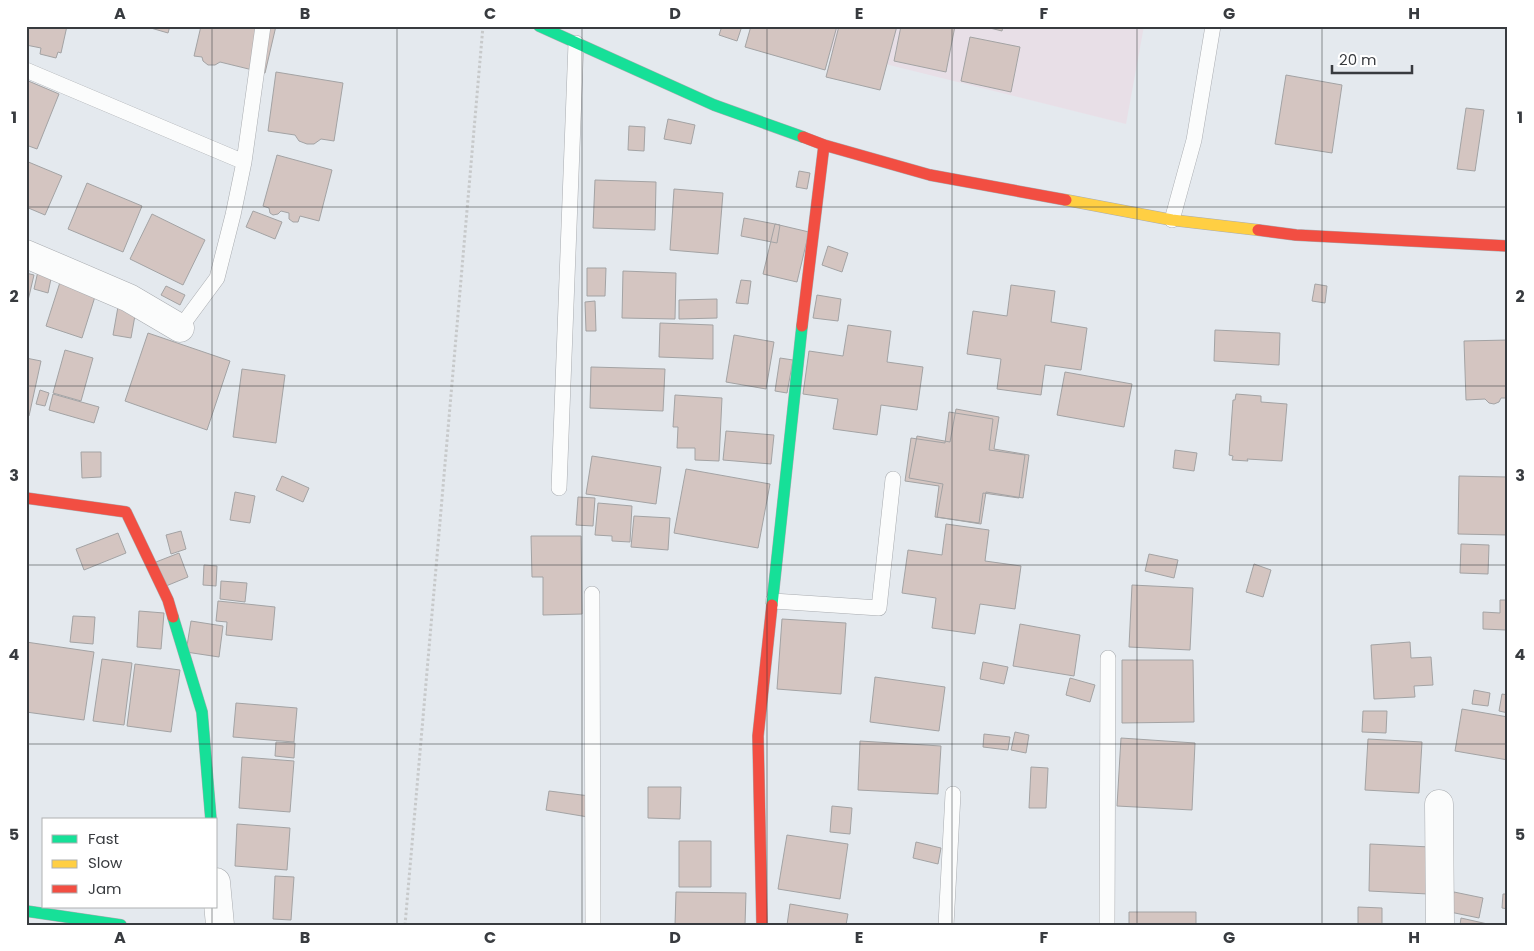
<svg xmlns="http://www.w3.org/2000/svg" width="1534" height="951" font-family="Poppins,sans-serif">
<rect width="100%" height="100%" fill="#e4e9ee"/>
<path fill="#e8dfe7" d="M813,26H1144L1126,124L809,45Z"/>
<path fill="#d4c5c1" stroke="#a3a3a4" d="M26,26H67L61,53L58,52L56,58L40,54L41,48L26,45Z
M144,26H170L168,33Z
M201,26H276L265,73L220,62L215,65H208L203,61L202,57L194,56Z
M722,26H742L737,41L719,35Z
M751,26H837L825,70L745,47Z
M839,26H897L880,90L826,77Z
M901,26H955L946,72L894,61Z
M982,26H1003L1002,31Z
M970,37L1020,47L1011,92L961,81Z
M276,72L343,83L334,141L321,139L314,144H307L299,141L295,135L268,131Z
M1286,75L1342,85L1332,153L1275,144Z
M26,80L59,94L37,149L26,145Z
M1466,108L1484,110L1475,171L1457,169Z
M668,119L695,125L691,144L664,139Z
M629,126L645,127L644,151L628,150Z
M277,155L332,170L319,221L300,216L298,222H293L289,219V213L281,211L278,214L273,215L270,213L269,208L263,206Z
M26,161L62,176L45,215L26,207Z
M799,171L810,173L807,189L796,187Z
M595,180L656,182L655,230L593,228Z
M87,183L142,206L123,252L68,229Z
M674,189L723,193L718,254L670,250Z
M253,211L282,222L275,239L246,227Z
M152,214L205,240L183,285L130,259Z
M744,218L780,225L777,243L741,236Z
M775,224L809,232L797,282L763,274Z
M828,246L848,253L842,272L822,265Z
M587,268H606L605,296H587Z
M38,271L52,274L48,293L34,289Z
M623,271L676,273L675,319L622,318Z
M26,273L34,275L26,309Z
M62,276L98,287L82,338L46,326Z
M741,280L751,281L748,304L736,303Z
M1315,284L1327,286L1325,303L1312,301Z
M1011,285L1055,291L1051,322L1087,328L1081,370L1045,365L1041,395L997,389L1001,359L967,354L973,311L1007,316Z
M166,286L185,295L180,305L161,295Z
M817,295L841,299L838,321L813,318Z
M717,299V318L679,319V300Z
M119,301L137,304L131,338L113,335Z
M595,301L596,331H586L585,302Z
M660,323L713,325V359L659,357Z
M848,325L891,331L887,362L923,367L917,410L881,405L877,435L833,429L838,399L803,394L809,351L843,356Z
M1215,330L1280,333L1279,365L1214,361Z
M148,333L230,361L207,430L125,401Z
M734,335L774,342L766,389L726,382Z
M1508,340V398H1501L1499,402L1494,404L1489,403L1485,399L1466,400L1464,341Z
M65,350L93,358L81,401L53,393Z
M26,358L41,361L29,416L26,415Z
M780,358L793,360L787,393L775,391Z
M591,367L665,369L663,411L590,408Z
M242,369L285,375L276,443L233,437Z
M1065,372L1132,384L1124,427L1057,415Z
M40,390L49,393L45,406L36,404Z
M53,394L99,407L94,423L49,410Z
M1236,394L1261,396V402L1287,404L1282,461L1247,459L1248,461L1232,460L1233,456L1229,455L1233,400H1235Z
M675,395L722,398L719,461L695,460V448H677L678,427H673Z
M956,409L999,417L994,449L1029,455L1023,498L986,492L981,524L937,517L943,484L909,478L917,436L950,442Z
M949,412L993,419L989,450L1025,455L1019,498L983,493L979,523L935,517L939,486L905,481L911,438L945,443Z
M726,431L774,435L771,464L723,460Z
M1175,450L1197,453L1194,471L1173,468Z
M81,452H101V477L82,478Z
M592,456L661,467L656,504L586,494Z
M686,469L770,484L758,548L674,533Z
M282,476L309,488L303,502L276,490Z
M1459,476L1508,477V535L1458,534Z
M235,492L255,496L250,523L230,520Z
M578,497L595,498L593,526L576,525Z
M598,503L632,506L630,542L612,541V536L595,535Z
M634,516L670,518L668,550L631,547Z
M946,524L989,530L985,561L1021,566L1015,609L980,604L975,634L932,628L936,598L902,593L908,550L942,555Z
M181,531L186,549L171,554L166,535Z
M118,533L126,553L84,570L76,549Z
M531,536H581L582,614L543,615V577H532Z
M1461,544L1489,545L1488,574L1460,573Z
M179,553L188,577L166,586L156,562Z
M1149,554L1178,560L1174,578L1145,571Z
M1254,564L1271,570L1263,597L1246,592Z
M204,565L217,566L216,586L203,585Z
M221,581L247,583L245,602L220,599Z
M1132,585L1193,588L1190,650L1129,647Z
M1500,600H1508V635H1506V630L1483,629V612L1500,613Z
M218,601L275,607L272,640L226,635L227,622L216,621Z
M139,611L164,613L161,649L137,647Z
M73,616L95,617L93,644L70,642Z
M782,619L846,623L841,694L777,689Z
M191,621L223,626L219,657L186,652Z
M1020,624L1080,635L1074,676L1013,666Z
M26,642L94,652L84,720L26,712Z
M1410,642L1411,658L1431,657L1433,685L1414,686L1415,697L1374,699L1371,645Z
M102,659L132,663L124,725L93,721Z
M1122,660H1193L1194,722L1122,723Z
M983,662L1008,667L1004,684L980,679Z
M135,664L180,670L171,732L127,726Z
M875,677L945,687L939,731L870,722Z
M1070,678L1095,685L1090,702L1066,695Z
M1474,690L1490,693L1488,706L1472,704Z
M1502,694L1508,695V713L1499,711Z
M236,703L297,708L294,742L233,737Z
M1462,709L1508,717V760L1455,751Z
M1363,711H1387L1386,733L1362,732Z
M1015,732L1029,735L1026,753L1011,750Z
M984,734L1010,737L1008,750L983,747Z
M1121,738L1195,743L1192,810L1117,806Z
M1368,739L1422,742L1419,793L1365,790Z
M860,741L941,746L938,794L858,790Z
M276,742L295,743L294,758L275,756Z
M242,757L294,761L290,812L239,808Z
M1031,767L1048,768L1046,808H1029Z
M648,787H681L680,819L648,818Z
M549,791L590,796L588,817L546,810Z
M832,806L852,808L850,834L830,832Z
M237,824L290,828L287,870L235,866Z
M787,835L848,844L840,899L778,889Z
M679,841H711V887H679Z
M916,842L941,848L938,864L913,858Z
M1370,844L1430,847L1428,894L1369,891Z
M275,876L294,877L291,920L273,919Z
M676,892L746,893L745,925H675Z
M1454,892L1483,898L1479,918L1450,912Z
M1503,894H1508V909L1502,908Z
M790,904L848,914L846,925H787Z
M1358,907L1382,908V925H1358Z
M1129,912H1196V925H1129Z
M1461,918L1492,925H1460Z"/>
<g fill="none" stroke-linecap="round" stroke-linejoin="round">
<g stroke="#a9acb0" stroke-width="16">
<path id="lane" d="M26,70L244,162
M1172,220L1194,140L1213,26
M180,328L217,278L233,215L244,162L263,26
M559,488L576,43
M592,594L593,925
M773,601L879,608L893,479
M946,925L953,794
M1107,925L1108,658"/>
</g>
<g stroke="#a9acb0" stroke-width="29">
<path id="street" d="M26,254L129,298L180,328
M1439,804L1440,925
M216,882L220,925"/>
</g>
<g stroke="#a9acb0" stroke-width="12">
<path id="fast" d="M539,26L714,105L803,137
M772,605L802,326
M173,617L202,712L211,820
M26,911L121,925"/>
</g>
<g stroke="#a9acb0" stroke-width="12">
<path id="slow" d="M1066,200L1172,220L1258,230"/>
</g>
<g stroke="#a9acb0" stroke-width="12">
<path id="jam" d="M803,137L824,145L930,175L1066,200
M1258,230L1296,235L1508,246
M802,326L824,145
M26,498L126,512L168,600L173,617
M762,925L758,736L772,605"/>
</g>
<path stroke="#c7c9ca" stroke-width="3" stroke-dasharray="2.5 2.5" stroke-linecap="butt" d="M405,925L483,26"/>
<use href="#lane" stroke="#fbfcfc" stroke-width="15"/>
<use href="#street" stroke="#fbfcfc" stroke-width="28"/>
<use href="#fast" stroke="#16e098" stroke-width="11"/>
<use href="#slow" stroke="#ffcf43" stroke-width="11"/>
<use href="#jam" stroke="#f24e42" stroke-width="11"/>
</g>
<path fill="none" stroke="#383b3f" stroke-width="1" stroke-opacity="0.55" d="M212,26V820M397,26V925M582,26V925M767,26V925M952,26V925M1137,26V925M1322,26V925M26,207H1508M26,386H1508M26,565H1508M26,744H1508M212,907V925"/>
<rect width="1534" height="951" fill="none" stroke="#ffffff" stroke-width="55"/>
<rect x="42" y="818" width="175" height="90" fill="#ffffff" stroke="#afb1b2"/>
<rect x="52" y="835" width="25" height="8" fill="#16e098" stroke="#afb1b2"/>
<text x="88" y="844" font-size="15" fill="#383b3f">Fast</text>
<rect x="52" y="860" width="25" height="8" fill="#ffcf43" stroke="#afb1b2"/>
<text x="88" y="868" font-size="15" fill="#383b3f">Slow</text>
<rect x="52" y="885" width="25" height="8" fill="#f24e42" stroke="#afb1b2"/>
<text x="88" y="894" font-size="15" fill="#383b3f">Jam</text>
<path d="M1332 65v8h80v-8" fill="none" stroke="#383b3f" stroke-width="2.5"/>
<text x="1339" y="65" font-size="15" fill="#383b3f" stroke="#ffffff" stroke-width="4" paint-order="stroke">20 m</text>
<rect x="28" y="28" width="1478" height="896" fill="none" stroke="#383b3f" stroke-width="2"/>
<g font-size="16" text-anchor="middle" font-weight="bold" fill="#383b3f">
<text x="120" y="19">A</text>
<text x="305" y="19">B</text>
<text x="490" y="19">C</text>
<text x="675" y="19">D</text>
<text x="859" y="19">E</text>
<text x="1044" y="19">F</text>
<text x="1229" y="19">G</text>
<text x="1414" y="19">H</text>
<text x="14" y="123">1</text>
<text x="1520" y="123">1</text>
<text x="14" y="302">2</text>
<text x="1520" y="302">2</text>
<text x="14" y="481">3</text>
<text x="1520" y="481">3</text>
<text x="14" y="660">4</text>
<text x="1520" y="660">4</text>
<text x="14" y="840">5</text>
<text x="1520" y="840">5</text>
<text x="120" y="943">A</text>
<text x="305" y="943">B</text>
<text x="490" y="943">C</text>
<text x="675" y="943">D</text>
<text x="859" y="943">E</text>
<text x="1044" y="943">F</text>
<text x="1229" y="943">G</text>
<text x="1414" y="943">H</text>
</g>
</svg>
